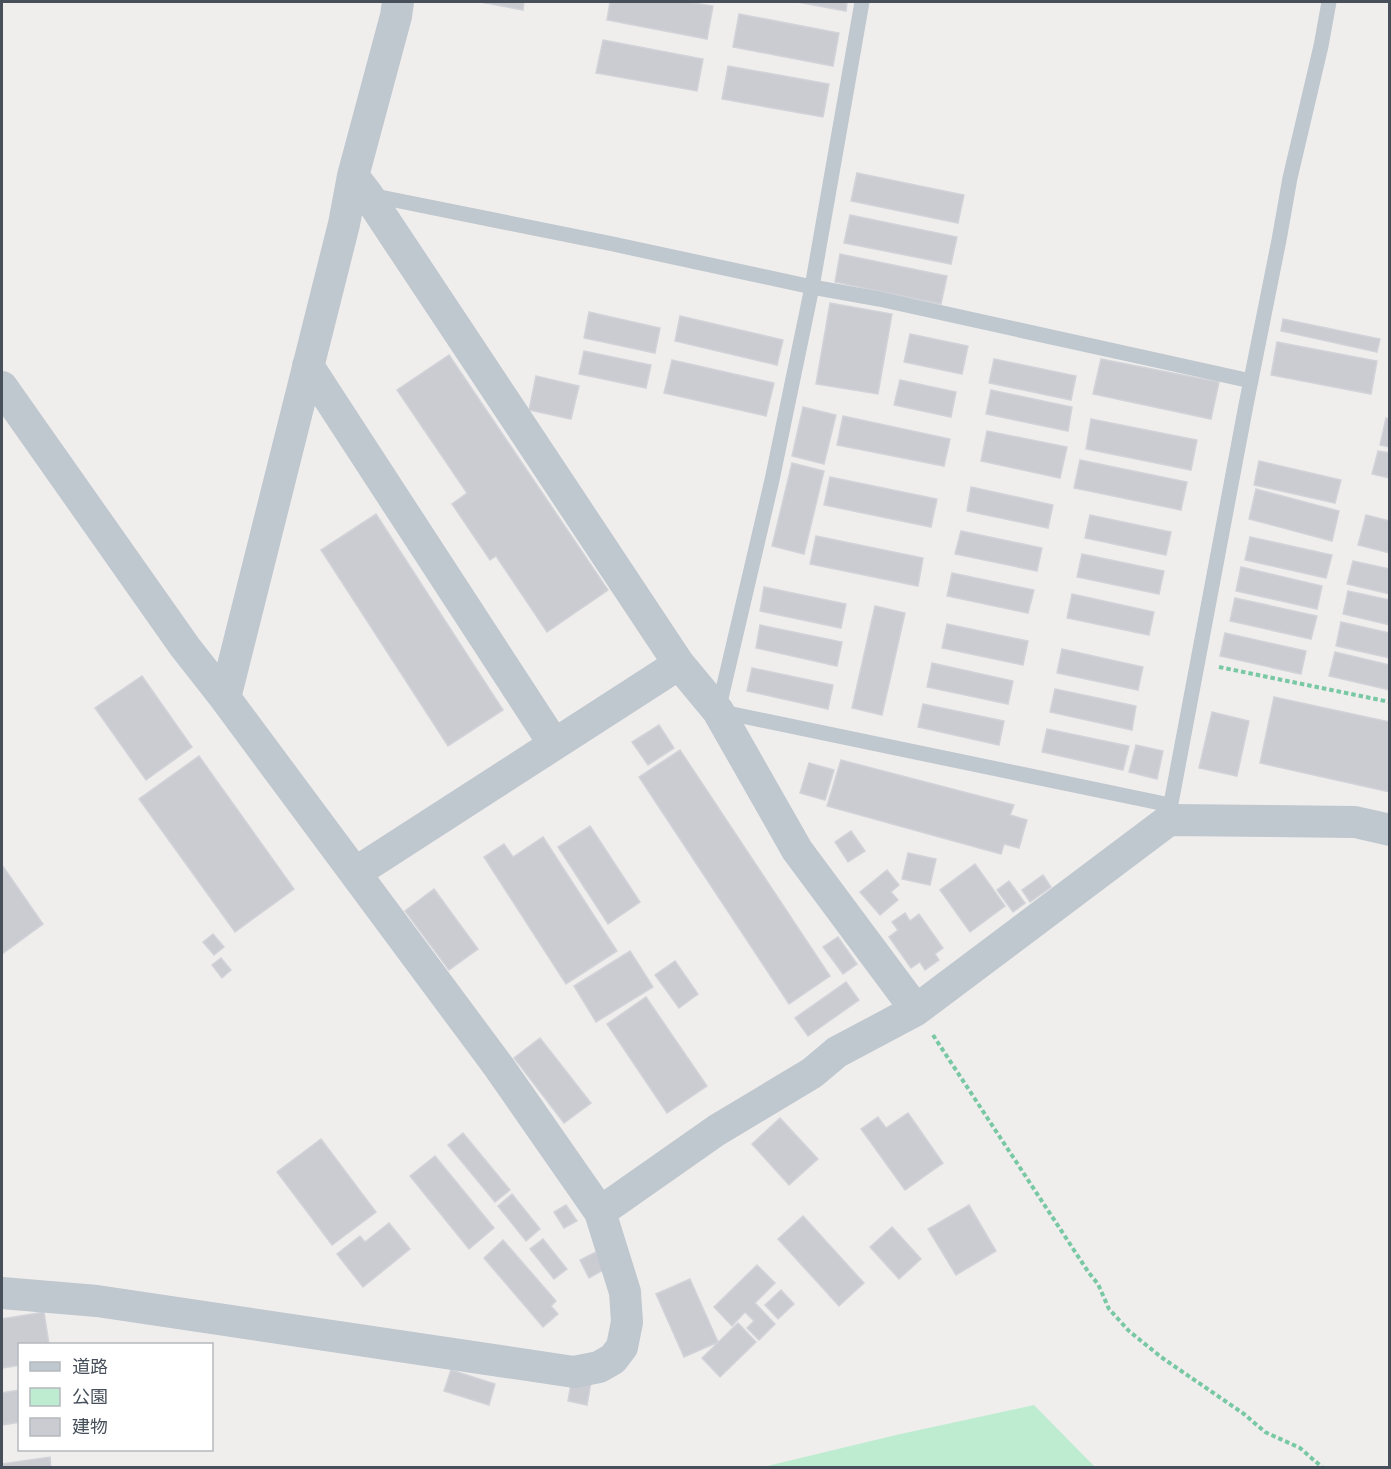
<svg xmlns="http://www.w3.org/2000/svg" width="1391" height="1469" font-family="Figtree,'Noto Sans JP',sans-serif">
<rect width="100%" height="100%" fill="#f0eeed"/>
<path fill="#beecd1" d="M1034,1405L1095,1467H763L896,1435Z"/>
<path fill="#caccd2" stroke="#d2d3d9" stroke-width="1.5" d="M480,2H524L523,10Z
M610,2H688L713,6L707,39L607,20Z
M797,2H847L846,11Z
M739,14L839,33L833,66L733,47Z
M603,40L703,59L697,91L596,73Z
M728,66L829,84L823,117L722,99Z
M857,173L964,195L958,223L851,201Z
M850,215L957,237L951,264L844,243Z
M840,254L947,276L941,304L835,282Z
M830,303L892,314L878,394L816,384Z
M589,312L660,328L655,353L584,338Z
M680,316L783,340L777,365L675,341Z
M1283,319L1380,339L1377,352L1281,331Z
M910,334L968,346L962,374L904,362Z
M1277,342L1377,361L1371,394L1271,375Z
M584,351L651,365L646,388L579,374Z
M449,355L608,590L547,632L496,556L490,560L452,504L467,493L397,390Z
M994,359L1076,376L1071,400L989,383Z
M1101,359L1219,382L1211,419L1093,394Z
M672,360L774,383L766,416L664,393Z
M536,376L579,386L571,419L529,410Z
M900,380L956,392L951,417L894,405Z
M991,390L1072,407L1068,431L986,414Z
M803,407L836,415L824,464L792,456Z
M843,416L950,439L944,466L837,445Z
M1386,418L1390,419V447L1380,445Z
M1091,419L1197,440L1191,470L1086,449Z
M987,431L1067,447L1060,478L981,461Z
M1378,451L1390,453V478L1372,474Z
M1080,460L1187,482L1181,510L1074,488Z
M1259,461L1341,480L1335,503L1254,485Z
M792,463L824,471L804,554L772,546Z
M830,477L937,499L931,527L824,505Z
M971,487L1053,505L1048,528L967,511Z
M1256,489L1339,511L1332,541L1249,519Z
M376,514L503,710L448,746L321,550Z
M1090,515L1171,532L1166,555L1085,538Z
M1366,515L1390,521V553L1358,545Z
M961,531L1042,548L1037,571L955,554Z
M816,536L923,558L918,586L810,564Z
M1250,537L1332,555L1326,578L1245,560Z
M1082,554L1164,571L1159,594L1077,577Z
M1353,561L1390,569V594L1347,584Z
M1241,567L1322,586L1317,609L1236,591Z
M952,573L1034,590L1028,613L947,596Z
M764,587L846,604L841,628L760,611Z
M1348,591L1390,600V625L1343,614Z
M1072,594L1154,612L1149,635L1067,618Z
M1235,598L1317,616L1311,639L1230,621Z
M875,606L905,613L882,715L852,708Z
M1341,622L1390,633V658L1336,646Z
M947,624L1028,641L1023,665L942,648Z
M760,625L842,642L837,666L756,648Z
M1225,633L1306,651L1301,674L1220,656Z
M1062,649L1143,667L1138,690L1057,673Z
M1335,652L1390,665V690L1329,676Z
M932,663L1013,681L1008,704L927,687Z
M752,668L833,685L828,709L747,691Z
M142,676L192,747L146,780L95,708Z
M1055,689L1136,706L1132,730L1050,712Z
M1274,697L1390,722V792L1260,763Z
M923,704L1004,721L999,745L918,727Z
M1212,712L1249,721L1237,776L1199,768Z
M659,725L674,748L648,765L632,742Z
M1047,729L1129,746L1123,770L1042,752Z
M1136,745L1163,751L1157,779L1129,772Z
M680,750L830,976L789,1004L639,777Z
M199,756L294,889L235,932L139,799Z
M841,760L1014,805L1010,815L1027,820L1019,848L1004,844L1001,854L827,806Z
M809,763L834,770L825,800L800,793Z
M590,826L640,902L608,924L558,847Z
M851,831L865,851L848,862L835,842Z
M543,837L617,951L566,984L484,857L504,844L513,857Z
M908,853L936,859L930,885L902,879Z
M975,864L1005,906L970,932L940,890Z
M2,865L43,924L2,954Z
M887,870L899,885L891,892L898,900L880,915L860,892Z
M1043,875L1051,887L1030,902L1022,890Z
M1009,881L1025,903L1013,912L997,890Z
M434,889L478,949L449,970L405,911Z
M905,913L910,921L919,914L943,948L935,954L939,960L925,970L920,962L911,968L889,937L898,930L892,922Z
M213,934L224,947L214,955L203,942Z
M838,937L857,964L843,974L823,947Z
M630,951L653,987L596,1022L574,986Z
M221,958L231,970L222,978L212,965Z
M675,961L698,994L679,1008L655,975Z
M846,982L859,1000L808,1036L795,1018Z
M646,997L707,1086L667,1113L607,1024Z
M540,1038L591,1103L564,1123L514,1058Z
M908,1113L943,1163L905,1190L861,1129L878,1117L886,1128Z
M780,1118L818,1159L789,1185L752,1144Z
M463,1133L510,1190L495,1202L448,1145Z
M321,1139L376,1212L332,1245L277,1172Z
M435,1156L494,1228L469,1249L410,1176Z
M512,1194L540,1229L526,1241L498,1206Z
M566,1205L577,1221L564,1228L554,1212Z
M969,1205L996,1251L956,1275L928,1229Z
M803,1216L864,1283L839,1306L778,1239Z
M389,1223L410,1249L363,1287L337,1254L360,1236L365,1242Z
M892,1227L921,1259L899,1279L870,1247Z
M543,1239L567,1269L554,1279L530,1249Z
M503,1240L556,1301L551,1306L558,1314L543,1327L484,1258Z
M596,1252L605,1269L589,1278L580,1260Z
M757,1265L775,1283L755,1303L775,1324L759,1340L747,1328L754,1321L745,1312L732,1326L714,1307Z
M690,1279L718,1342L684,1357L656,1294Z
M781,1290L794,1304L778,1319L765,1305Z
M44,1312L49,1344H20V1365L2,1368V1319Z
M738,1323L756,1342L720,1377L702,1358Z
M451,1370L495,1384L489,1405L444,1391Z
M572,1378L591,1382L587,1405L568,1401Z
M20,1390V1422L2,1425V1393Z
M50,1457L51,1468H2V1464Z"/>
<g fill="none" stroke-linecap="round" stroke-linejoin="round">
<path stroke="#78c8a4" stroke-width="4" stroke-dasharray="4.5 3" stroke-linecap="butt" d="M1219,667L1390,702
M933,1035L1089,1273L1098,1284L1109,1309L1129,1331L1161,1357L1244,1414L1265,1432L1300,1448L1323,1468"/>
<path stroke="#bfc7cf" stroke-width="15" d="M862,2L812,287L772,480L718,711L1170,805
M370,195L613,244L812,287L879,299L1251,381
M1169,814L1246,405L1279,240L1290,178L1321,46L1329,2"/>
<path stroke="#bfc7cf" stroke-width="32" d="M353,176L367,194L679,664L718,711L797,850L916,1010
M308,366L554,744
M2,387L185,647L225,698L499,1067L600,1212L625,1292L627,1322L622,1347L613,1359L599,1367L574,1372L97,1301L2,1293
M225,698L344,224L353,176L396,16L398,2
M355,873L679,664
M600,1212L717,1130L812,1073L837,1052L916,1010L1169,820L1355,822L1390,830"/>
</g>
<rect width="1391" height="1469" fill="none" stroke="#47505a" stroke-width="6"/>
<rect x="18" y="1343" width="195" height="108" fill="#ffffff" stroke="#b5b9bd" stroke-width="1.5"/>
<rect x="30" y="1362" width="30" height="9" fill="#bfc7cf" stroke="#b5b9bd" stroke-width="1.5"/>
<text x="72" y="1373" font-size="18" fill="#47505a">道路</text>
<rect x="30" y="1388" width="30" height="18" fill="#beecd1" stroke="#b5b9bd" stroke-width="1.5"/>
<text x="72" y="1403" font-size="18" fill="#47505a">公園</text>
<rect x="30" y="1418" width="30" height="18" fill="#caccd2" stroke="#b5b9bd" stroke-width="1.5"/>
<text x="72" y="1433" font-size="18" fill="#47505a">建物</text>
</svg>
